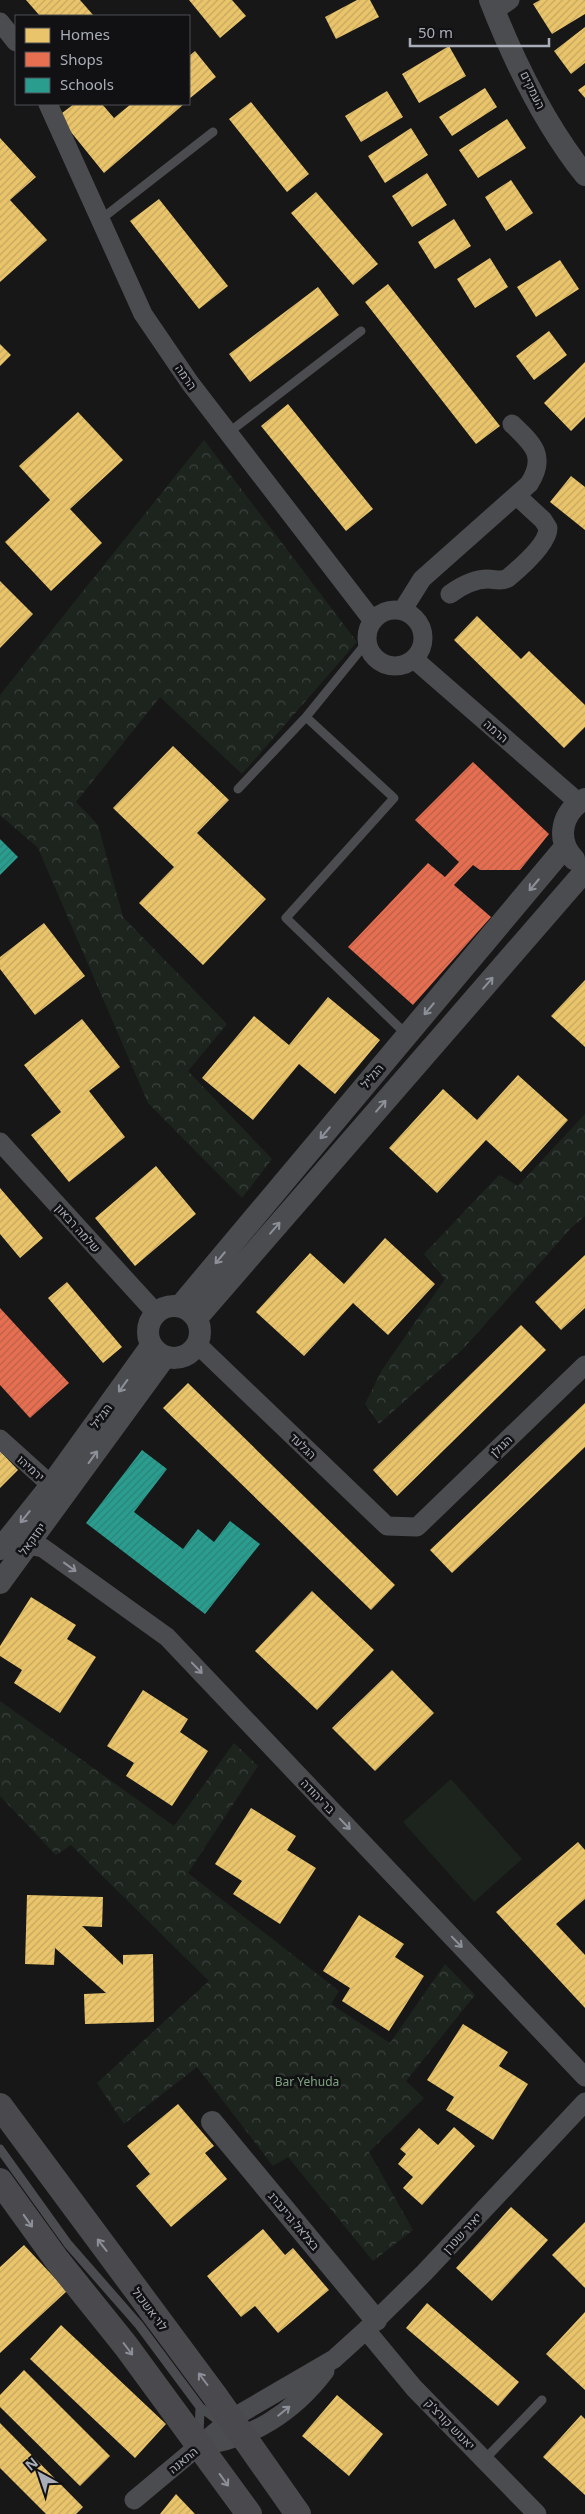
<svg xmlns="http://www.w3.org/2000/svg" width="585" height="2514" font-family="'Noto Sans',Heebo,sans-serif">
<defs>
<pattern id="forest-crowns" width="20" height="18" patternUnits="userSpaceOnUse" patternTransform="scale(1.25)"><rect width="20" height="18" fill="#1d241e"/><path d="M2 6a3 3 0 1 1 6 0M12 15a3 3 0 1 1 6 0" fill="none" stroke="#3b413d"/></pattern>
<pattern id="homes-hatch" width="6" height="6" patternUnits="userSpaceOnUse" patternTransform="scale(1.25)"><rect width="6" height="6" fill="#e9c46a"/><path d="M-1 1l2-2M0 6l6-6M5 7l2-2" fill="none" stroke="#c4a760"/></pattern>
<pattern id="shops-hatch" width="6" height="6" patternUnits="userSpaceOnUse" patternTransform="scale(1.25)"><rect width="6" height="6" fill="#e76f51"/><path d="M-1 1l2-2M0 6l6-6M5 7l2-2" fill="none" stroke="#ba604a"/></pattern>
<pattern id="schools-hatch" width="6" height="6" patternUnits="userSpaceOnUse" patternTransform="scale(1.25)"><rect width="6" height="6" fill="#2a9d8f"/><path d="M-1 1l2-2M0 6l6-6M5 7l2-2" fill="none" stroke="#2c8379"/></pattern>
</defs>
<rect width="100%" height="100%" fill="#171717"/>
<path fill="#1d241e" d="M451,1779L522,1859L474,1902L403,1822Z"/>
<path fill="url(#forest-crowns)" d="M204,440L357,642L242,774L160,697L76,802L98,825L123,917L227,1024L188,1071L272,1159L242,1198L148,1103L38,848L0,815V695Z
M585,1114V1216L571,1228L463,1349L379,1424L365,1404L382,1370L445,1279L424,1254L499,1175L518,1186Z
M0,1701L174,1826L234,1743L258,1766L188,1873L339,1991L331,2004L390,2043L445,1964L475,1995L406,2081L424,2098L369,2152L413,2230L373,2261L288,2157L273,2166L197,2067L124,2124L97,2083L209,1981L71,1845L56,1855L0,1796Z"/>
<path fill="url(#homes-hatch)" d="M26,0H80L94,16H40Z
M189,0H232L246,16L220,38Z
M357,0H370L379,17L336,39L325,17Z
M540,0H585V14L552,34L533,4Z
M585,27V63L571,74L554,51Z
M449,46L466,76L419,103L402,74Z
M195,51L216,77L189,99V56Z
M585,85V98L578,90Z
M485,88L497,107L452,136L439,117Z
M387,91L403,117L361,142L345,116Z
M251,102L309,174L287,192L229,119Z
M74,104H102L114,118L131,104H184L104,173L58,116Z
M507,119L526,148L478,178L459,150Z
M411,128L428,155L385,183L368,156Z
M0,138L36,177L10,200L47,240L0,282Z
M427,173L447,205L412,227L392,196Z
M511,180L533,213L506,231L485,197Z
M316,192L378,264L353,285L291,213Z
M159,199L228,286L199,309L130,221Z
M454,219L471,246L435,269L418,242Z
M490,258L508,287L475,308L457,279Z
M560,260L579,289L536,317L517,287Z
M388,284L500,426L476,444L365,302Z
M318,287L339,315L250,382L229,354Z
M549,331L567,355L534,380L516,356Z
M0,344L11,355L0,366Z
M585,362V417L571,431L544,403Z
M288,404L373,509L346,531L261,426Z
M78,412L123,460L70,509L102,543L51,591L5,542L50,500L19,466Z
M571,476L585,487V530L550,502Z
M0,581L33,614L0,648Z
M477,616L521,659L529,651L585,705V727L564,748L454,640Z
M173,746L229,800L197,833L266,899L203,965L139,903L174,867L113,808Z
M44,923L85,976L35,1015L0,969V957Z
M585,980V1047L551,1016Z
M328,997L380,1040L335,1094L299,1064L253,1120L202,1078L254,1016L289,1045Z
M82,1019L120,1067L89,1091L125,1137L69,1182L31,1135L61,1112L24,1065Z
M518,1075L568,1120L521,1172L486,1140L437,1193L389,1148L443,1089L477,1120Z
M156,1166L196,1214L135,1266L95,1218Z
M0,1188L43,1238L20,1258L0,1234Z
M385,1238L435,1284L388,1335L353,1303L304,1356L256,1312L310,1253L344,1284Z
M585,1255V1308L561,1330L535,1302Z
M67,1282L122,1347L103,1363L48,1298Z
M521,1325L546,1350L397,1496L373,1470Z
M188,1383L395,1585L371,1610L163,1408Z
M585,1403V1447L452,1573L430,1550Z
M0,1451L18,1470L0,1488Z
M312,1591L374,1650L317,1710L255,1651Z
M31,1597L76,1625L67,1639L96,1657L60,1713L14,1683L22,1670L0,1656V1646Z
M392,1670L434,1713L375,1771L332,1728Z
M143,1690L188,1719L180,1732L208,1751L172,1806L126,1776L134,1763L107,1746Z
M251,1808L296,1836L287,1850L316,1868L280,1924L233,1894L242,1881L215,1864Z
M578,1842L585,1850V1899L556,1924L585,1955V2008L496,1912Z
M27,1895L103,1897L102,1927L82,1926L123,1965V1955L153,1954L154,2022L85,2024L84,1994L106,1993L55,1948L54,1965L25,1964Z
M359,1915L404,1944L395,1957L424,1976L389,2031L342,2001L350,1988L323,1971Z
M463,2024L508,2052L499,2066L528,2084L493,2140L446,2110L454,2097L427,2080Z
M178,2104L214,2146L205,2153L227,2179L171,2227L136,2186L150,2174L127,2146Z
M454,2127L475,2146L422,2205L403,2188L413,2177L398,2164L406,2154L400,2149L419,2128L438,2145Z
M511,2207L548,2240L492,2301L456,2268Z
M585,2222V2288L552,2255Z
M263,2229L285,2255L293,2248L329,2290L278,2333L255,2306L241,2317L207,2276Z
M24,2245L67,2291L0,2353V2267Z
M427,2303L519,2382L498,2406L406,2328Z
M585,2312V2390L546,2354Z
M61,2325L166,2424L135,2458L30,2359Z
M24,2370L110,2456L80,2486L0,2407V2395Z
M337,2395L383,2434L349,2476L302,2436Z
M581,2415L585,2419V2495L543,2457Z
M0,2423L83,2507L76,2514H46L0,2468Z
M176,2494L195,2514H160Z"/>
<path fill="url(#shops-hatch)" d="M473,762L549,834L520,870H480L473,865L454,885L491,917L413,1005L348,947L428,863L445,877L459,862L415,820Z
M0,1308L69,1383L30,1418L0,1385Z"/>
<path fill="url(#schools-hatch)" d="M0,839L18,857L0,875Z
M142,1450L167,1469L134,1512L183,1549L198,1529L214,1542L230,1521L260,1544L205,1614L86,1523Z"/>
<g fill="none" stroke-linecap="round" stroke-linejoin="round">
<path stroke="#4b4c50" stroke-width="9" d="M100,220L213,132
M228,433L361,331
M367,642L306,717L394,798L286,918L407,1035
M238,789L306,717
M0,2149L68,2244L139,2325L200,2407L224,2425
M199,2437L200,2407
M484,2460L542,2400"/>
<path stroke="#4b4c50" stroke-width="19" d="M494,11L510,0
M0,22L16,42
M48,104L143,314L190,383L373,621
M450,594C461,586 474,579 488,579C495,579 501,582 508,578C520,568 548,544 548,528L543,520L517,496
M367 638a28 28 0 1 1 56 0a28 28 0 1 1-56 0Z
M402,611L422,579L529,484C547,456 533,444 512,424
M414,659L578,802
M0,1142L156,1313
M198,1345L387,1526L417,1527L585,1365
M0,1439L61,1494
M28,1545L43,1548L167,1637L585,2077
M366,2330L414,2388L537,2514
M199,2446C251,2440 294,2412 325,2371
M134,2500L231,2419L334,2359L366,2330L424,2273L585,2102"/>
<path stroke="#4b4c50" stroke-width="22" d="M490,0C513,59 546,126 585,175
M574,859C555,840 562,811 585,799
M148 1332a26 26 0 1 1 52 0a26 26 0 1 1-52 0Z
M180,1306L565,847
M197,1318L585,871
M0,1549L51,1485L151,1346
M0,1583L165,1357
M212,2122L376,2320"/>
<path stroke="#4a4a4e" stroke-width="26" d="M0,2106L215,2396L298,2514
M0,2181L57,2260L126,2346L249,2514"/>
</g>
<defs><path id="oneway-shaft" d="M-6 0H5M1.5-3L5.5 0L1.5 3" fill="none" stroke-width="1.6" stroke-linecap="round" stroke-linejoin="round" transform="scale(1.25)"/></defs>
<g stroke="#8c9099">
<use href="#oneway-shaft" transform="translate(534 885) rotate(130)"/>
<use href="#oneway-shaft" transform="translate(488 983) rotate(-49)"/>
<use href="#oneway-shaft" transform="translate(429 1009) rotate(130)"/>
<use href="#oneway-shaft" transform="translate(381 1106) rotate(-49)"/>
<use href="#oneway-shaft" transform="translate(325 1133) rotate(130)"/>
<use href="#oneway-shaft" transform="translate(275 1228) rotate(-49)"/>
<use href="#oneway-shaft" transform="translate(220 1258) rotate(130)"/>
<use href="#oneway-shaft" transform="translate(123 1386) rotate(126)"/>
<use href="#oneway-shaft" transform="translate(93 1457) rotate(-54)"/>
<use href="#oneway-shaft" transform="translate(25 1517) rotate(129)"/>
<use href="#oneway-shaft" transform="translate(70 1567) rotate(36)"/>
<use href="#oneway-shaft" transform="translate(197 1668) rotate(46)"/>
<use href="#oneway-shaft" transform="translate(345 1824) rotate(46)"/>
<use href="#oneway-shaft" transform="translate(457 1942) rotate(46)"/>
<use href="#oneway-shaft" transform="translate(284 2411) rotate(-39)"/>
</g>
<g stroke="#8c8f98">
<use href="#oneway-shaft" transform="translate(28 2221) rotate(55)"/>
<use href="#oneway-shaft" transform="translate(102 2245) rotate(-128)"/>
<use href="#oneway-shaft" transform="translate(128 2349) rotate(53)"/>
<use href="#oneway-shaft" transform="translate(203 2379) rotate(-127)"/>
<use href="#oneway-shaft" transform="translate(224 2480) rotate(54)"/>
</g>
<g text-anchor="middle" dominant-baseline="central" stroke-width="5" stroke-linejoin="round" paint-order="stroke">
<g font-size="12" fill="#a8adb8" stroke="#111113">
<text transform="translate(533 90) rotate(64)">העמקים</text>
<text transform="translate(186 377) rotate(55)">הרמה</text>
<text transform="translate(496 731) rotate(41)">הרמה</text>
<text transform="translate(372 1076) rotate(-50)">הגליל</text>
<text transform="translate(78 1228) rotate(48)">שלמה רבאון</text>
<text transform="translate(101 1416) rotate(-54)">הגליל</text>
<text transform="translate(303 1446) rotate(44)">הגלעד</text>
<text transform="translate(501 1446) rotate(-44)">הגולן</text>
<text transform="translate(31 1468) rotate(42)">ירמיהו</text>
<text transform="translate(32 1539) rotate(-54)">יחזקאל</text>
<text transform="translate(318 1796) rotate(46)">בר יהודה</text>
<text transform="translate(294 2221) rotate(50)">בצלאל גרינברג</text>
<text transform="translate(462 2233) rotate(-47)">יאיר שטרן</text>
<text transform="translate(150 2309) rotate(53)">לוי אשכול</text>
<text transform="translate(450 2424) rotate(46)">יאנוש קורצ'ק</text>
<text transform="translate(183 2460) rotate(-40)">התאנה</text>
</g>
<g font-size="12" fill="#7fa381" stroke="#111113">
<text x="307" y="2081">Bar Yehuda</text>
</g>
</g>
<rect x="15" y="15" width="175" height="90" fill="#111113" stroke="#4d4f55"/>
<rect x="25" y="28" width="25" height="15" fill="#e9c46a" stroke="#4d4f55"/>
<text x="60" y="40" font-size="15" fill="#a8adb8">Homes</text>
<rect x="25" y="52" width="25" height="15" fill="#e76f51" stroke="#4d4f55"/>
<text x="60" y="65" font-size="15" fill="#a8adb8">Shops</text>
<rect x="25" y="78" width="25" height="15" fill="#2a9d8f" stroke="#4d4f55"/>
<text x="60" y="90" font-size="15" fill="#a8adb8">Schools</text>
<g transform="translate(40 2474) rotate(320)" stroke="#111113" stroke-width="4" paint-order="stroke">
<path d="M0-4L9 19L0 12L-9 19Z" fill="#a8adb8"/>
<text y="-8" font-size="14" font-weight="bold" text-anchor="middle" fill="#a8adb8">N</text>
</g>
<path d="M410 38v8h139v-8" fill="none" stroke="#a8adb8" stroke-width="2.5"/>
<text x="418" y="38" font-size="15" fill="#a8adb8" stroke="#111113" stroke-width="4" paint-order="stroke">50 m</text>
</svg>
